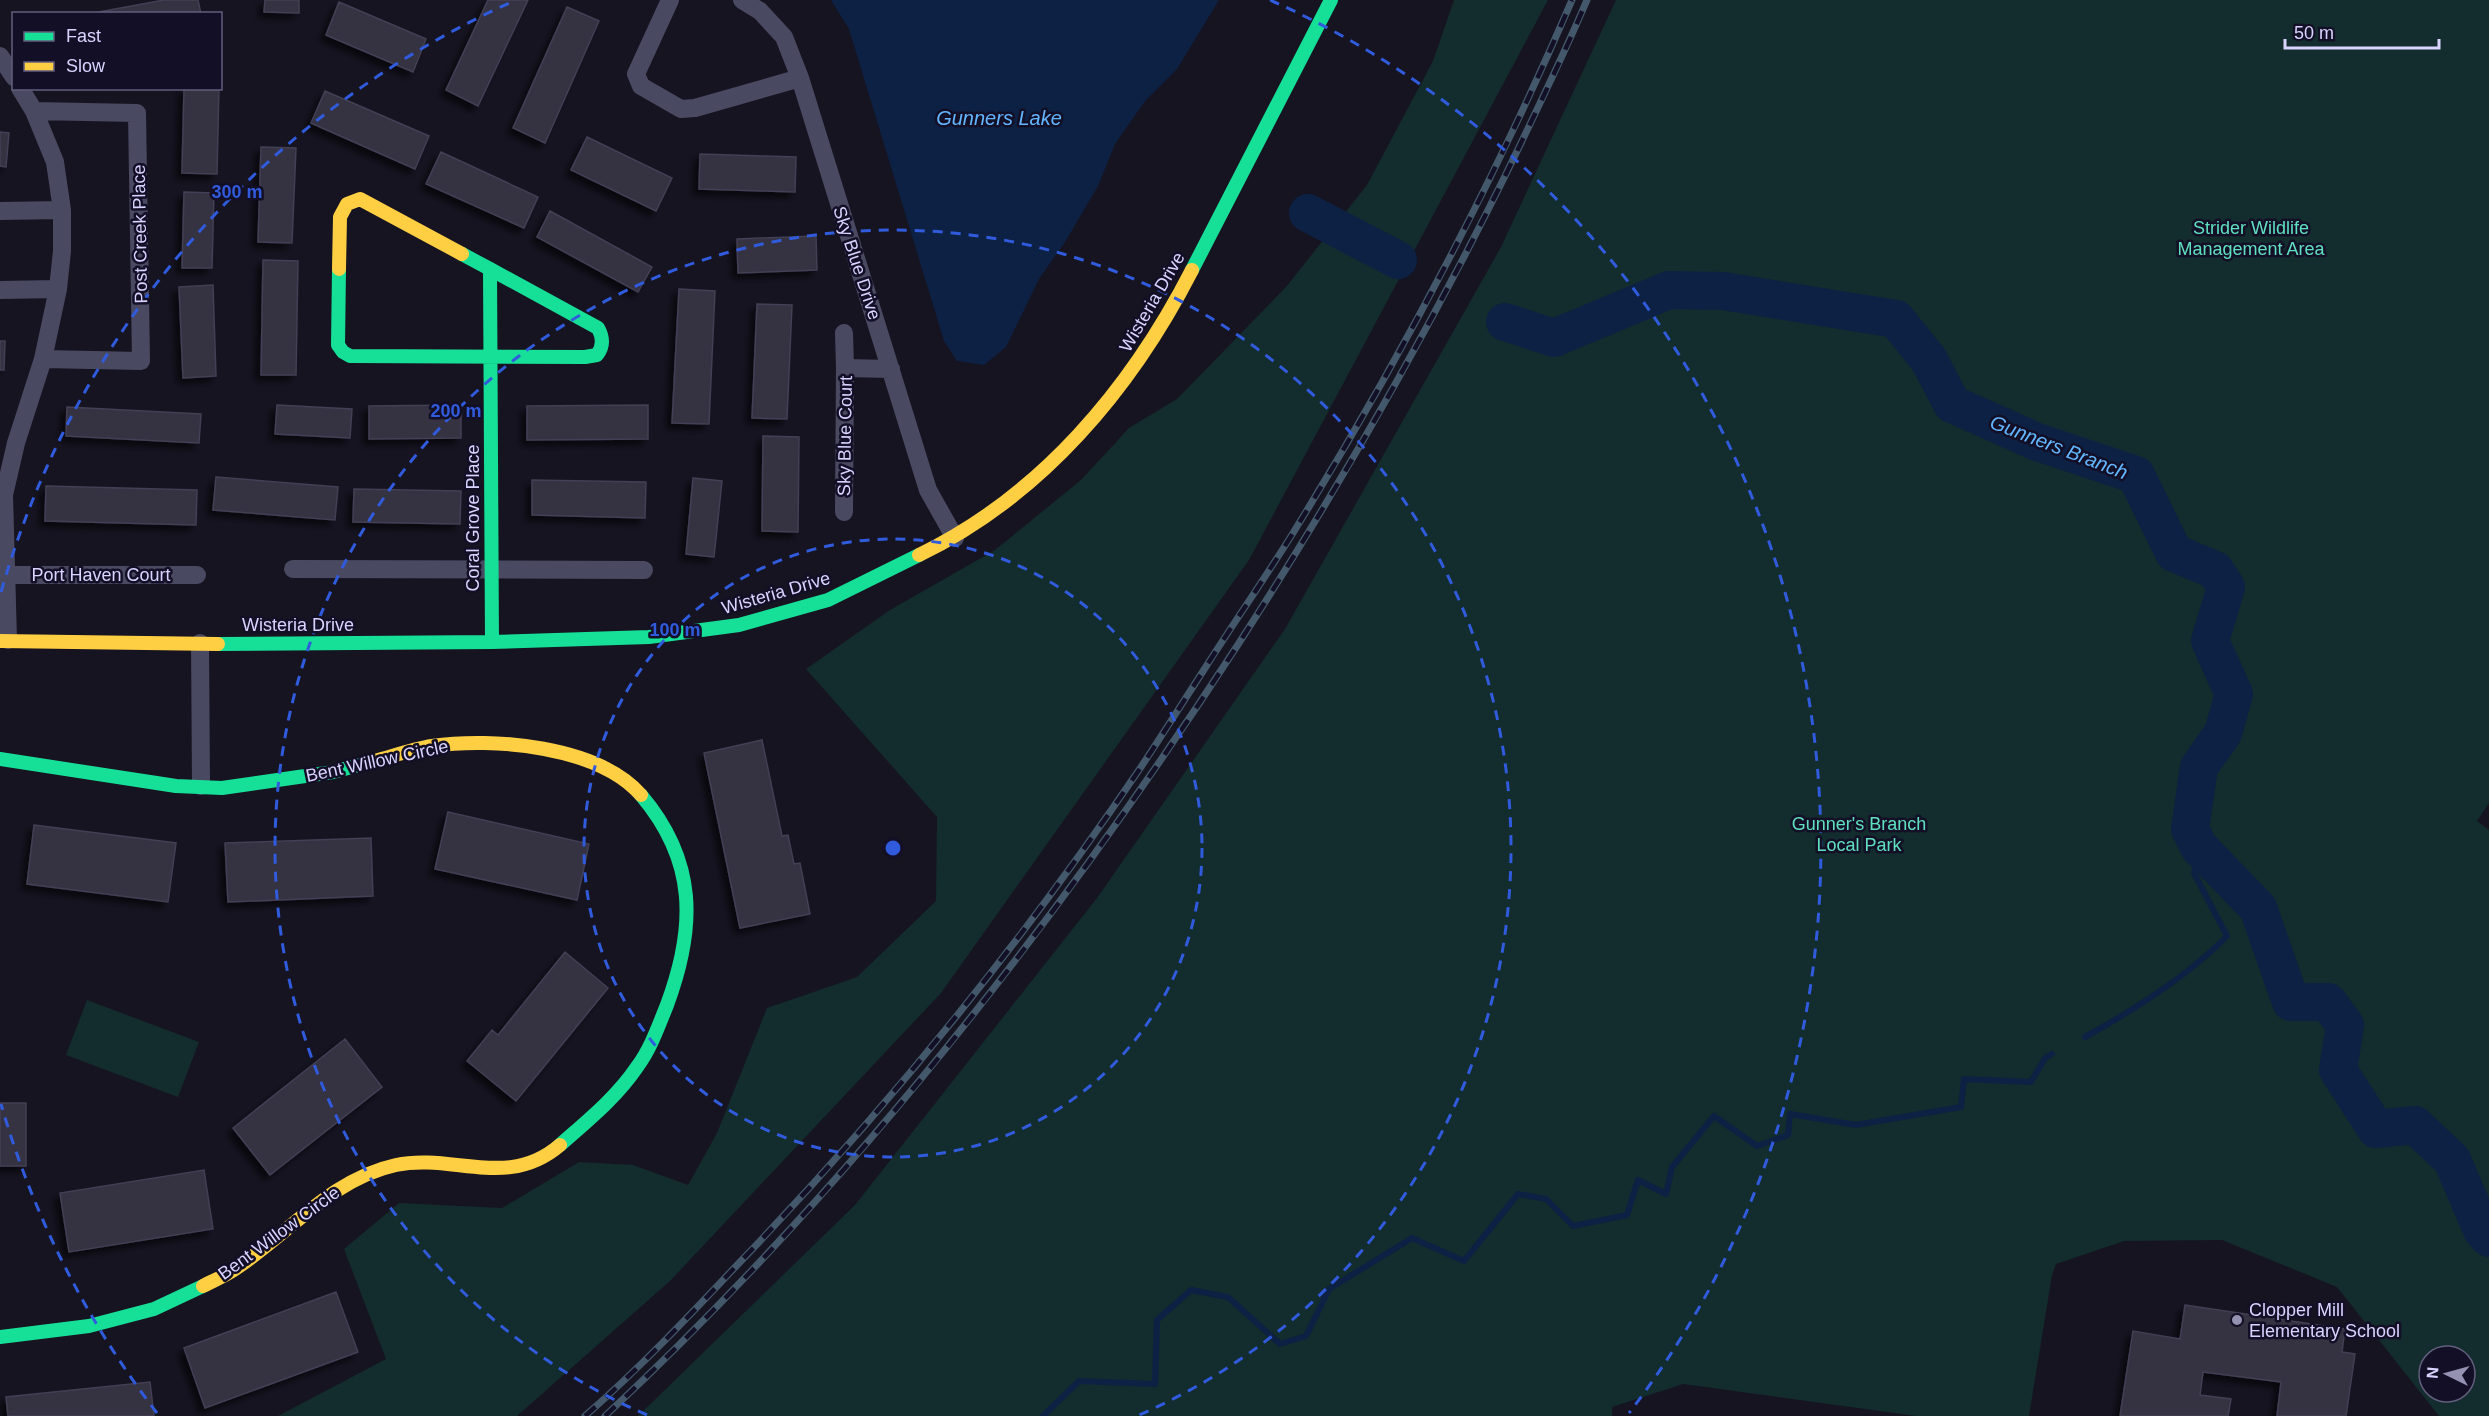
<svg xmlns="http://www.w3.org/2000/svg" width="2489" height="1416" font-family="Arial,sans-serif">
<defs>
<filter id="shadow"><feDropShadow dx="-5.5" dy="5.5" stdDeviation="3" flood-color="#0009"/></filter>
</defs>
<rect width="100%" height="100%" fill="#161421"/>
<path fill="#132c2d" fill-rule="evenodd" d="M1454,0H1548L1249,560L941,993L670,1281L517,1416H278L386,1359L344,1249L399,1203L502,1208L579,1162L633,1165L688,1185L717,1133L767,1008L857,977L936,901L937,817L806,669L890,610L995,550L1081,480L1129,428L1177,399L1286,287L1367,185L1433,61Z
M1616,0H2489V803L2477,821L2489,830V1416H2439L2337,1287L2222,1240L2124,1241L2056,1264L2052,1275L2029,1416H1916L1683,1384L1612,1407V1416H638L855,1205L1097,898L1285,629L1501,247ZM2429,1356H2465V1392H2429Z
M87,1000L199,1042L178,1097L66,1055Z"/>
<path fill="#0d2144" d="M831,0H1219L1177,69L1145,101L1115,144L1098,186L1065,242L1039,279L1006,347L984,365L957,361L944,341L849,29Z"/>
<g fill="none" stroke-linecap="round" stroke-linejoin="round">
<path stroke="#0d2144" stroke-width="6" d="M2085,1037C2132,1011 2189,975 2227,936L2194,873L2199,847
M1043,1416L1079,1381L1155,1384L1157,1320L1191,1290L1228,1297L1280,1344L1306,1336L1329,1289L1412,1238L1464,1261L1518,1194L1546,1199L1573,1226L1627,1215L1638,1180L1666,1194L1672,1167L1714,1116L1757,1146L1788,1135L1790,1114L1856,1125L1961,1107L1964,1079L2031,1082L2045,1058L2052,1054"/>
<path stroke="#0d2144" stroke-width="38" d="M1308,213L1398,260
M1505,322L1554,338L1669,290L1723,291L1896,319L1929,360L1952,404L2037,442L2136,475L2174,553L2215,570L2226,587L2210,641L2234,694L2223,733L2199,767L2190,829L2199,847L2258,908L2291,1002H2328L2345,1025L2338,1070L2376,1129L2415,1125L2452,1160L2482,1230L2489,1238"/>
</g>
<path fill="#343243" stroke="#433f54" stroke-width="1.5" filter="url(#shadow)" d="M164,0H198L201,14H88Z
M265,0H299V13L264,12Z
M488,0H528L478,106L446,90Z
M339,2L426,39L413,72L326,35Z
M567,7L599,21L545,143L513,128Z
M184,88H219L217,174L182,173Z
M325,91L429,136L415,169L311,123Z
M0,132L9,133L6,167L0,166Z
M587,137L672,178L656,211L571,170Z
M261,147L296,148L292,243L258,242Z
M441,152L538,197L524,228L426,184Z
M700,154L796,157L795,192L699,189Z
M184,192L214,193L212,268H182Z
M550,211L652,267L638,292L537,237Z
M816,236L817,270L738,273L737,239Z
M263,260L298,261L296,375H261Z
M213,285L216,376L183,378L179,287Z
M679,289L715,291L709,424L672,423Z
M757,304L792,305L787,419L752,418Z
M0,341H5L4,370H0Z
M277,405L352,409L350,438L275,434Z
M461,405V438L369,439V406Z
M648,405V439L527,440V406Z
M67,407L201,414L199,443L66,436Z
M763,436L799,437L798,532L762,531Z
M216,477L338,487L335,520L213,510Z
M693,478L722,481L714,557L686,554Z
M532,480L646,482L645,518L532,515Z
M46,486L197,490L196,525L45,521Z
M354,489L461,491L460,524L353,522Z
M762,740L782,836L788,835L794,864L800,863L810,914L740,928L704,753Z
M448,812L589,844L577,900L435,869Z
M34,825L176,843L168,902L27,884Z
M371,838L373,896L228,902L225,843Z
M565,952L608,988L516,1101L467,1061L492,1030L498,1035Z
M345,1039L382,1087L270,1175L233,1128Z
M0,1103H26V1166H0Z
M204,1170L213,1229L69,1252L60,1193Z
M336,1292L358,1352L205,1408L184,1348Z
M2185,1305L2345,1329L2342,1352L2355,1354L2346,1416H2277L2281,1382L2203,1372L2200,1395L2231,1399L2228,1416H2120L2133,1331L2180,1339Z
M150,1382L154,1416H8L6,1397Z"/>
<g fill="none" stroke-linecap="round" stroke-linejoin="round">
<path stroke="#4a4962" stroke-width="18" d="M670,0L636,74L641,86L681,109L695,108L800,78
M742,0L760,11L784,37L800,78L928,490L955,538
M0,56L14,77
M34,111L137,113L141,361L43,359
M0,211L62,210
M0,290L58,289
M844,333L845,368
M844,512L845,368L891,369
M293,569L644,570
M6,575H197
M8,640L4,495L16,443L43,359L58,289L62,251V210L55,162L34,111L20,88
M200,643L201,786"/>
<path stroke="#16e098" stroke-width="14" d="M462,254L490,269L492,642
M339,269L338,345L343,352L350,356L585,357L597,355C604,346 603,337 598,328L490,269
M1192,270L1331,0
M218,644L492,642L649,637L739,625L828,600L919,555
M0,759L176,786L222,788L333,772L374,761
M560,1145C587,1121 616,1098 637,1067C651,1048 658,1027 667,1005C696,927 697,861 641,795
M0,1337L89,1326L154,1309L203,1286"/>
<path stroke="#ffcf43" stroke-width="14" d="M339,269L340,217L347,204L360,199L462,254
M919,555C1041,496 1131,389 1192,270
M0,641L218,644
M374,761C393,756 413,749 432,746C493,737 598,746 641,795
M203,1286C212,1281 223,1277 232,1271C286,1237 330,1179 396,1165C453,1153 508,1190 560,1145"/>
<g stroke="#43596b" stroke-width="7">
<path id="rail" d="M585,1416C640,1368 690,1315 740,1262C885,1111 1023,941 1141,767C1163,734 1185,699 1207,665C1235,621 1265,578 1293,533C1398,363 1493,184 1572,0
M605,1416C850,1188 1057,923 1239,643C1337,491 1426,336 1506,174C1534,116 1562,59 1587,0"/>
</g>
<use href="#rail" stroke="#130f26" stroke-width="4.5" stroke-dasharray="14" stroke-linecap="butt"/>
</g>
<g fill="none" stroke="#305bdc" stroke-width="3" stroke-dasharray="10 8">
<circle cx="893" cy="848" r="309"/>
<path d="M647 1415A618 618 0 1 1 1139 1415"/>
<path d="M157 1413A928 928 0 0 1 1 1104M1 592A928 928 0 0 1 516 0M1270 0A928 928 0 0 1 1629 1413"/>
</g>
<circle fill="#9591b1" stroke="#130f26" stroke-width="2" cx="2237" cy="1320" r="6"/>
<g text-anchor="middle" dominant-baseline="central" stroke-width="5" stroke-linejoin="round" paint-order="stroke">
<g font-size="18" fill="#5fe0c0" stroke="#130f26">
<text x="2251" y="228">Strider Wildlife<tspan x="2251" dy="21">Management Area</tspan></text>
<text x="1859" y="824">Gunner's Branch<tspan x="1859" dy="21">Local Park</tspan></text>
</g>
<g font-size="18" fill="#d9d4ff" stroke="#130f26">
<text transform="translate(140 234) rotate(-91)">Post Creek Place</text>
<text transform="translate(857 263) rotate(72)">Sky Blue Drive</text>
<text transform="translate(1152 302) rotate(-60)">Wisteria Drive</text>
<text transform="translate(845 436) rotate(-89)">Sky Blue Court</text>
<text transform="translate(473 518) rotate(-90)">Coral Grove Place</text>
<text x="101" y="575">Port Haven Court</text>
<text transform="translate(776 593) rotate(-16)">Wisteria Drive</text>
<text x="298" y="625">Wisteria Drive</text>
<text transform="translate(377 761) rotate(-12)">Bent Willow Circle</text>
<text transform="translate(279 1233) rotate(-36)">Bent Willow Circle</text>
</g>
<g font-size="18" fill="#d9d4ff" stroke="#130f26" text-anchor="start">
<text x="2249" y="1310">Clopper Mill<tspan x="2249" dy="21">Elementary School</tspan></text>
</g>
<g font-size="20" font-style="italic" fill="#62b6ff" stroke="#130f26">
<text x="999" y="118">Gunners Lake</text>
<text transform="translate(2059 447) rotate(21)">Gunners Branch</text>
</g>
</g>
<circle cx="893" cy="848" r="9" fill="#305bdc" stroke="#130f26" stroke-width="3"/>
<g font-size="18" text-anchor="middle" font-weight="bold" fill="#305bdc" stroke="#130f26" stroke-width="5" stroke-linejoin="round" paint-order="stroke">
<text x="237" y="198">300 m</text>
<text x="456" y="417">200 m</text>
<text x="675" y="636">100 m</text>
</g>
<rect x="12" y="12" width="210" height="78" fill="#130f26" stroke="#625e7d" stroke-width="1.5"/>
<rect x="24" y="32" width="30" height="9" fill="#16e098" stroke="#625e7d" stroke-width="1.5"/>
<text x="66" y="42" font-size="18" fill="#d9d4ff">Fast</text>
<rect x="24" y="62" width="30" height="9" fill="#ffcf43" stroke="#625e7d" stroke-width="1.5"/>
<text x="66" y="72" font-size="18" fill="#d9d4ff">Slow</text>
<g transform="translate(2447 1374) rotate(275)"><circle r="28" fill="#130f26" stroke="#625e7d" stroke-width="1.5"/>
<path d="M0-4.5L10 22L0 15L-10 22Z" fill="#9591b1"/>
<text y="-9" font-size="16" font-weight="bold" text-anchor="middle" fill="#d9d4ff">N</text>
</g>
<path d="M2285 39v9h154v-9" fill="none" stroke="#d9d4ff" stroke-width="3"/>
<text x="2294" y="39" font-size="18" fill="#d9d4ff" stroke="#130f26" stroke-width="4.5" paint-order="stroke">50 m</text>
</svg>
